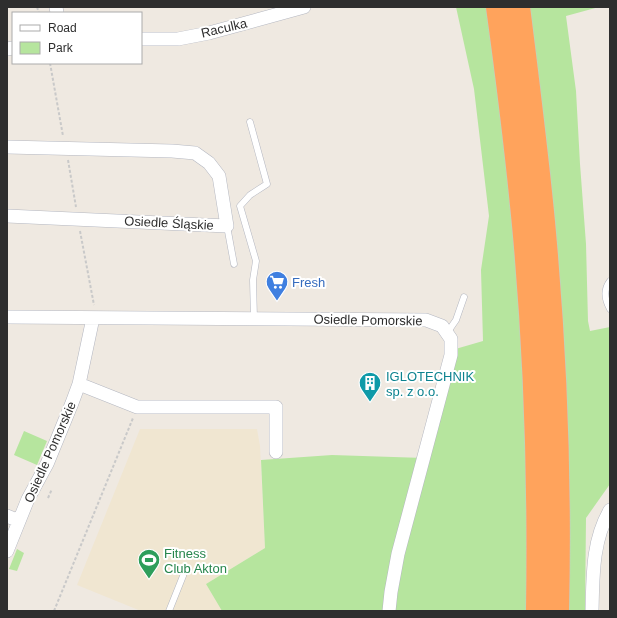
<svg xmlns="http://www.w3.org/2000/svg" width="617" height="618" font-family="Arial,sans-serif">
<rect width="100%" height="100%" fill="#efe9e1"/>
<path fill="#f0e6d1" d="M140,429H257L260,446L265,548L206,584L222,611H141L77,585Z"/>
<path fill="#b6e59e" d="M456,7H599L566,16L576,91L580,164L586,244L588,321L590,331L610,327V484L586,518L585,611H222L206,584L265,548L261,460L332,455L424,458L452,350L483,341L481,270L489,216L474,89Z
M24,431L47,441L37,465L14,455Z
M17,549L24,553L17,571L9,569Z"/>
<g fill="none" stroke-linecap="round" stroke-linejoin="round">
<g stroke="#b4b7c1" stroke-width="7">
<path id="lane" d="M250,122L267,184L250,195L240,206L256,261L253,280L254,319
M227,226L234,264
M610,281C603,290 605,300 610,309
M447,333L456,320L464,297
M169,611L183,576"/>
</g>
<g stroke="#b4b7c1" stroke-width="14">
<path id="street" d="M56,7L57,13
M141,39H178L209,33L304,7
M7,49L13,48
M7,147L172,151L195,153L209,163L219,176L227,226L7,216
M7,317L426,320L442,326L451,339V355L398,554L391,592L389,611
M79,384L137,407H276V452
M7,516L19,521
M7,551L28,499L47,464L72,403L79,384L93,318
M592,611C593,576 592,541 610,510"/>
</g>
<g stroke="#c9c9c9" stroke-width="23">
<path id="highway" d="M497,7C507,79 516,152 523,225C535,353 539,482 537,611
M519,7C528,78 537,150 544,222C556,351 561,481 558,611"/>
</g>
<path stroke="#c9c9c9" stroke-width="2" stroke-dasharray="3 2" stroke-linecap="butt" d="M37,7L39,13
M50,63L63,136
M68,160L76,207
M80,231L94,305
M48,498L52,489
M54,611L133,418"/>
<use href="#lane" stroke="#fff" stroke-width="6"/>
<use href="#street" stroke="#fff" stroke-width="13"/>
<use href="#highway" stroke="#ffa35c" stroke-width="22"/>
</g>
<defs>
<g id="supermarket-pin" transform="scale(1.15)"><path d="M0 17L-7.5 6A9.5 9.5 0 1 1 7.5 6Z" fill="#3f7fe0" stroke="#fff"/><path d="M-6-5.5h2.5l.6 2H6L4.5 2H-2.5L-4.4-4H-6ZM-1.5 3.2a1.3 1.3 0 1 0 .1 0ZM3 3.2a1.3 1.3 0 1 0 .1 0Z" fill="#fff"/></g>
<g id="building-pin" transform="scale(1.15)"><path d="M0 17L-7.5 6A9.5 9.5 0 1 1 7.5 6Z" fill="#0f9aa8" stroke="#fff"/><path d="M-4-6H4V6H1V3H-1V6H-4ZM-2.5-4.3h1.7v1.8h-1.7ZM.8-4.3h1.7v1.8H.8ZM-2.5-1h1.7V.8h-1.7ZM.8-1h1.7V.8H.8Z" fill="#fff"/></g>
<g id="stadium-pin" transform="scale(1.15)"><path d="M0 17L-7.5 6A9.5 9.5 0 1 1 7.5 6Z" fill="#2e9e5b" stroke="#fff"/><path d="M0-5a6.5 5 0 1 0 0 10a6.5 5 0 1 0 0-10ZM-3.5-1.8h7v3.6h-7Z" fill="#fff"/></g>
</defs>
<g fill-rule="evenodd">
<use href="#supermarket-pin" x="277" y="282"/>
<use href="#building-pin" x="370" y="383"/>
<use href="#stadium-pin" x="149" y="560"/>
</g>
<g text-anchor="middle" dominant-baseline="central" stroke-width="4" stroke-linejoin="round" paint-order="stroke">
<g font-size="13" fill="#2e2e2e" stroke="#fff">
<text transform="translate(224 28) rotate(-13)">Raculka</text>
<text transform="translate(169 223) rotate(3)">Osiedle Śląskie</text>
<text transform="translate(368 320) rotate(1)">Osiedle Pomorskie</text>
<text transform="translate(50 452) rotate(-66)">Osiedle Pomorskie</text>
</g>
<g font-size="13" fill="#366cbe" stroke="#fff" text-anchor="start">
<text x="292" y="282">Fresh</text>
</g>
<g font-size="13" fill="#0d838f" stroke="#fff" text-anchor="start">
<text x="386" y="376">IGLOTECHNIK<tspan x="386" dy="15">sp. z o.o.</tspan></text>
</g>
<g font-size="13" fill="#27864d" stroke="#fff" text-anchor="start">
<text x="164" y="553">Fitness<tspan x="164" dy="15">Club Akton</tspan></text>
</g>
</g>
<rect width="617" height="618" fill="none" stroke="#2e2e2e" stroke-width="16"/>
<rect x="12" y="12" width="130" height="52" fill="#ffffff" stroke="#ababab"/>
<rect x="20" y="25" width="20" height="6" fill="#ffffff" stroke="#ababab"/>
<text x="48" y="32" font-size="12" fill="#2e2e2e">Road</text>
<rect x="20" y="42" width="20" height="12" fill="#b6e59e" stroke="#ababab"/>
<text x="48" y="52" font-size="12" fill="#2e2e2e">Park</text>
</svg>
